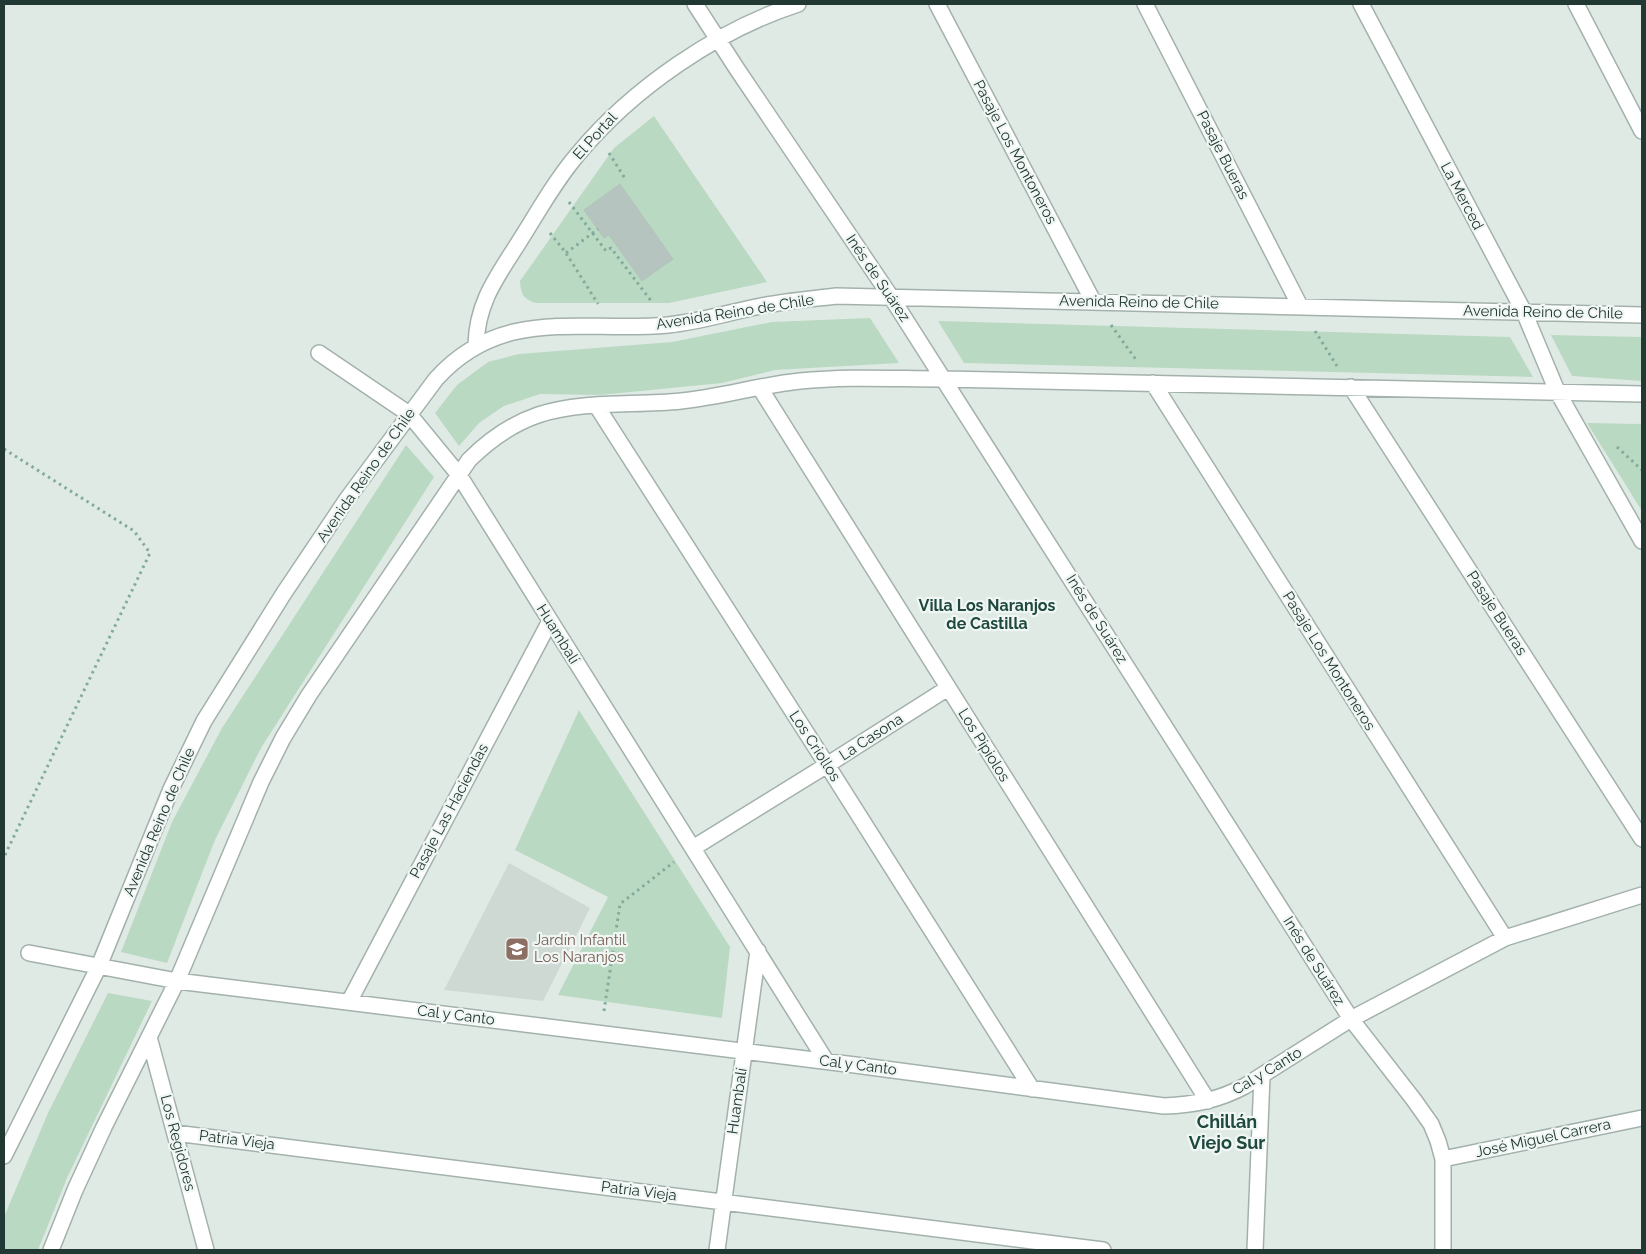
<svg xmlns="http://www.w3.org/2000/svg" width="1646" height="1254" font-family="Raleway,sans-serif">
<rect width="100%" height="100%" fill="#e0eae5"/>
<path fill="#ced9d4" d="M509,863L590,908L543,1001L444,990Z"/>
<path fill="#bad9c2" d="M654,116L767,282L669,303H536C523,299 521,294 520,281L614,148Z
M870,318L899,363L775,370L722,383L600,395L540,394L504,406L479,423L459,446L435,413L457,385L488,362L519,354L672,342L772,322Z
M938,321L1510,337L1533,377L964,363Z
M1551,335L1642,337V381L1572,376Z
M1587,423L1642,424V511Z
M406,445L434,477L261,748L215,840L167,963L121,952L172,822L222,728Z
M579,710L730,947L722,1018L558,995L608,897L515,850Z
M108,993L152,1001L67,1178L38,1250H4V1217L48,1113Z"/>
<path fill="#b5c4be" stroke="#b3c3bc" d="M620,184L673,259L642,281L609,235L604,238L584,210Z"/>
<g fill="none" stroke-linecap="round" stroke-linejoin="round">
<g stroke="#a3b1ac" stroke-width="18">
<path id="minor" d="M695,4L737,69L891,297L1351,1019L1414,1100L1431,1124L1438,1141L1443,1159V1250
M937,4L1093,301
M1145,4L1300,306
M1361,4L1524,312L1557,391L1642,541
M1576,4L1642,131
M476,345C477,302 497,277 519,242C538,212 555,181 578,154C632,89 717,30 798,4
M319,353L409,414L459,475L826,1061
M1153,383L1505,938
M1351,387L1642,839
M760,388L1208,1101
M596,405L827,765L1032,1089
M693,848L827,765L948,688
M29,953L177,981L855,1065L1164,1106C1194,1105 1219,1100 1245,1086L1351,1019L1505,938L1642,895
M349,1002L550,621
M149,1037L206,1250
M175,1133L1103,1250
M4,1156L99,966L171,789L204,721L284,593L347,499L436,379C503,305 582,333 668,325C699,322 730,312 761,306C786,301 811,299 836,296L1642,315
M1443,1159L1642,1118
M51,1250L75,1190L104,1127L177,981L261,782L283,738L309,695L469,460C489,440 512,424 538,415C584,400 634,406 681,401C721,397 760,385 800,381C848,376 896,379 944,379L1642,394
M717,1250L758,951
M1255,1250L1262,1076"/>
</g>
<path stroke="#82ab9e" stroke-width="3" stroke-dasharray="2.5 4" stroke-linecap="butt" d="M609,153L626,180
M569,202L606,251L611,248L652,302
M550,233L566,253L598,304
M566,253L598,229
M1111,325L1137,361
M1315,331L1337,366
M1617,447L1642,470
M4,449L134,531L150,553L4,857
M604,1011L620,904L674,862"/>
<use href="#minor" stroke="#fff" stroke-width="15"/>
</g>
<defs>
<g id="school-square" transform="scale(1.25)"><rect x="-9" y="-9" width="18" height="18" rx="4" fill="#8d6e63" stroke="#f0f6f3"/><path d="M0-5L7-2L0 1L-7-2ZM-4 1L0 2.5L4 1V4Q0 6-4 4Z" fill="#fff"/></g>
</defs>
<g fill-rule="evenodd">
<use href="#school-square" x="517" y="949"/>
</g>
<g text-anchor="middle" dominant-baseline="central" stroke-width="4.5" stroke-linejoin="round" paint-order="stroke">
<g font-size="15" fill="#223832" stroke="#f0f6f3">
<text transform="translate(595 136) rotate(-48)">El Portal</text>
<text transform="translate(1015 152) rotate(62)">Pasaje Los Montoneros</text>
<text transform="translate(1223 155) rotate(63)">Pasaje Bueras</text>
<text transform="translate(1462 196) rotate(62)">La Merced</text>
<text transform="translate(878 278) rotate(56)">Inés de Suárez</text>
<text transform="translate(1139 302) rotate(1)">Avenida Reino de Chile</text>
<text transform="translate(735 312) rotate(-9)">Avenida Reino de Chile</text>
<text transform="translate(1543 312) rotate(1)">Avenida Reino de Chile</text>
<text transform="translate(366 475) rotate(-55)">Avenida Reino de Chile</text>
<text transform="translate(1497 613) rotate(57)">Pasaje Bueras</text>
<text transform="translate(1097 619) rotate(58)">Inés de Suárez</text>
<text transform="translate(558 634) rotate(58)">Huambalí</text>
<text transform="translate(1329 661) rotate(58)">Pasaje Los Montoneros</text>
<text transform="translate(871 737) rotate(-33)">La Casona</text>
<text transform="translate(984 745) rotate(58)">Los Pipiolos</text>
<text transform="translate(815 746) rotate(57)">Los Criollos</text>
<text transform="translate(449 811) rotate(-62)">Pasaje Las Haciendas</text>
<text transform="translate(159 822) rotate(-67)">Avenida Reino de Chile</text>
<text transform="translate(1314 961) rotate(58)">Inés de Suárez</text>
<text transform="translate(456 1015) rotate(7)">Cal y Canto</text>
<text transform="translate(858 1065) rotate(7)">Cal y Canto</text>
<text transform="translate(1267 1071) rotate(-31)">Cal y Canto</text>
<text transform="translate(737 1101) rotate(-82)">Huambalí</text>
<text transform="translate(1543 1138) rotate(-12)">José Miguel Carrera</text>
<text transform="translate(237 1140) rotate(7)">Patria Vieja</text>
<text transform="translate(178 1143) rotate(75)">Los Regidores</text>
<text transform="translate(639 1191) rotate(7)">Patria Vieja</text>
</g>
<g font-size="15" fill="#785e54" stroke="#f0f6f3" text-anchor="start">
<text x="534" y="940">Jardín Infantil<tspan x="534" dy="17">Los Naranjos</tspan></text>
</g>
<g font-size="16" font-weight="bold" fill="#1f493f" stroke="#f0f6f3">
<text x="987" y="605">Villa Los Naranjos<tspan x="987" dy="18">de Castilla</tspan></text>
</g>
<g font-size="18" font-weight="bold" fill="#1f493f" stroke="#f0f6f3">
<text x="1227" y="1121">Chillán<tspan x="1227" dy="21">Viejo Sur</tspan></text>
</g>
</g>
<rect width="1646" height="1254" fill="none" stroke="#223832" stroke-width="10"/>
</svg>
